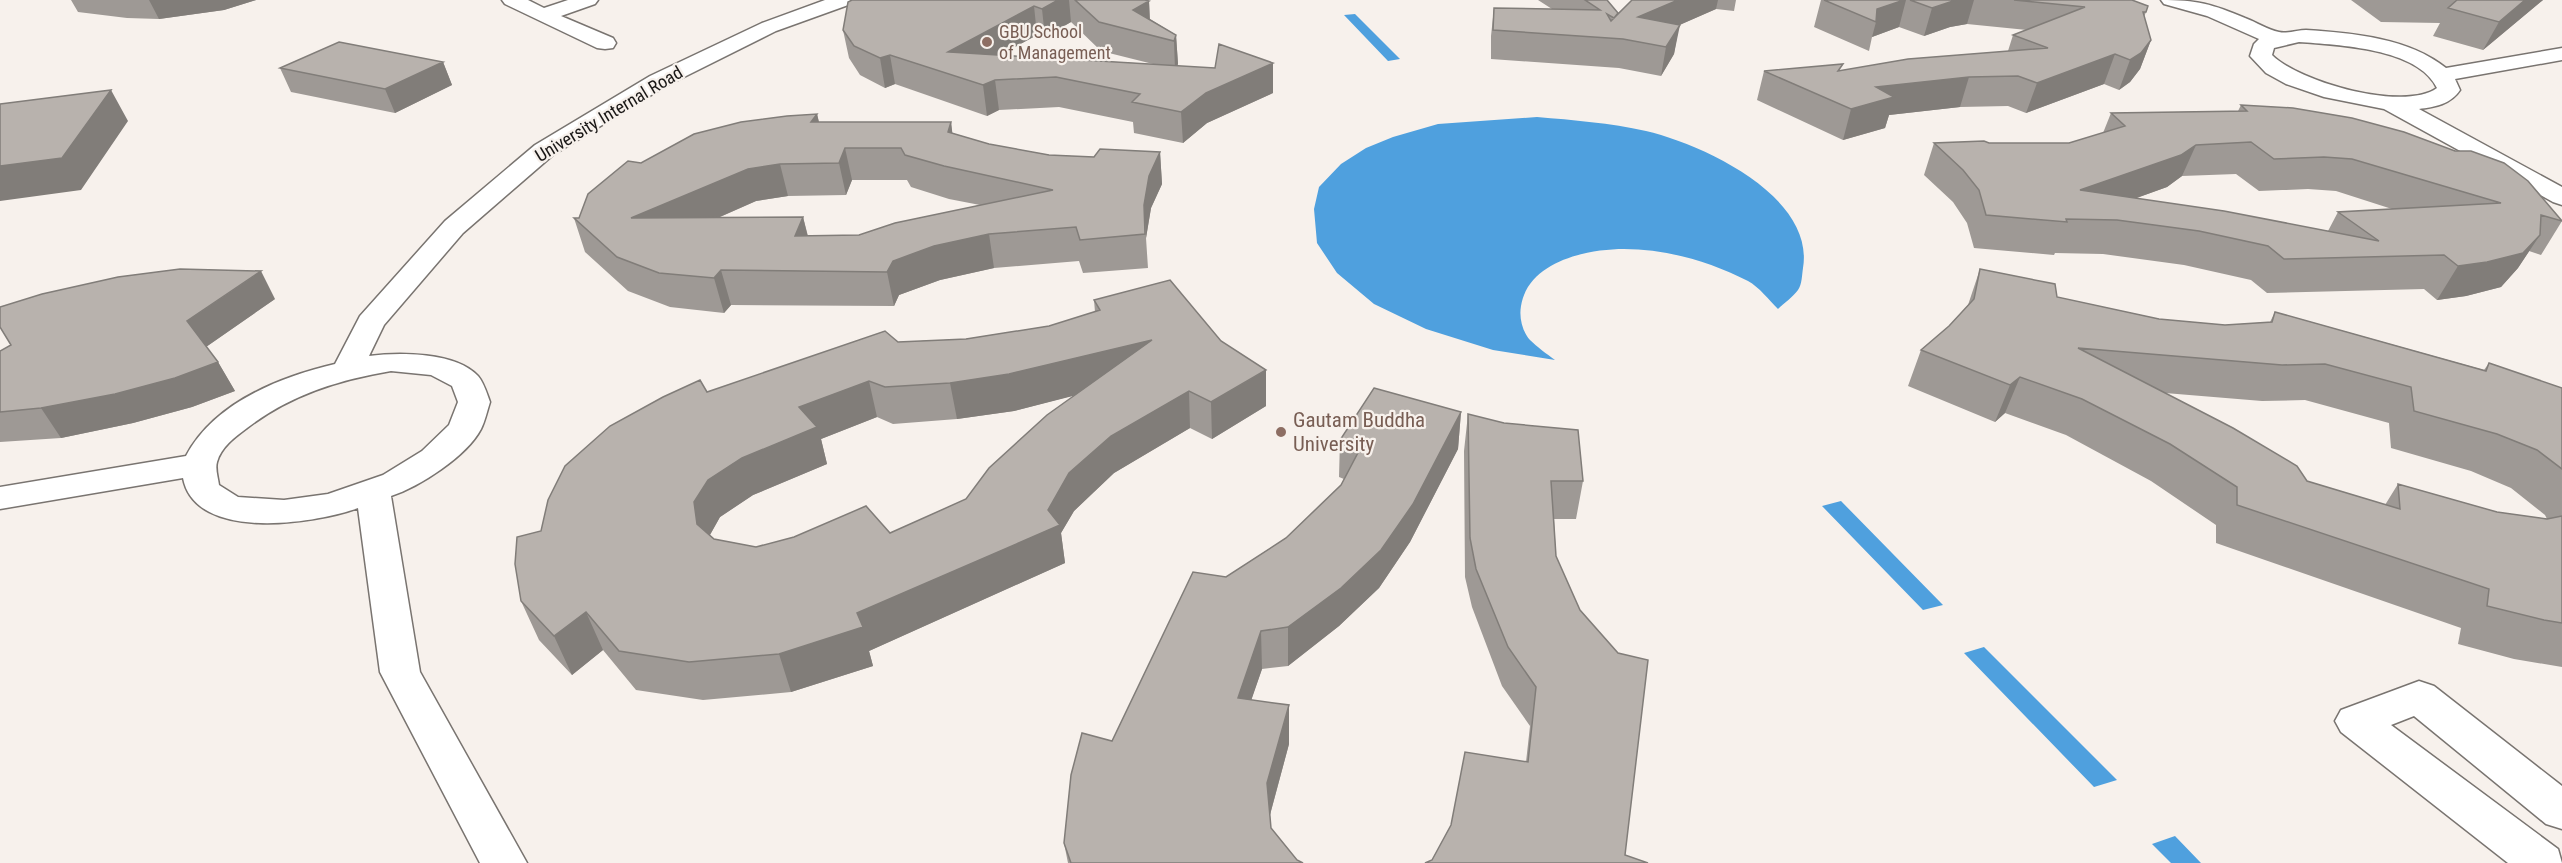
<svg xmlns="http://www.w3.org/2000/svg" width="2562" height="863" font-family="'Roboto Condensed',sans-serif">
  <rect width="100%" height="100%" fill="#f7f1ec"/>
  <path fill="#4fa0de" d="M1355,14l45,45 -12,2 -44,-46z
    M1537,117c36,3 73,6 109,14 56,13 169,65 157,137 -1,6 -1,17 -5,22 -5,7 -14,13 -20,19 -9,-9 -19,-22 -30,-28 -37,-19 -81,-32 -124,-32 -38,0 -96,13 -103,57 -2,11 1,25 9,34 7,7 17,14 25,20l-62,-10 -67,-21 -52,-25 -37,-31 -20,-30 -3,-34 5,-22 22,-23 25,-16 27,-11 45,-13z
    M1841,501l102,104 -20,5 -101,-104z
    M1984,647l133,133 -23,7 -130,-134z
    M2175,836l26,27h-30l-19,-19z"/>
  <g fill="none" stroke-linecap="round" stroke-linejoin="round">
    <defs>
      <path id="minor" d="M502,0h26l16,8 24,-8h30l-3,4 -34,12 52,22 3,5 -3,5 -8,1 -8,-1 -92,-44z
        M825,0h29l-3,4 -75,27 -110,55 -113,69 -90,78 -79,92 -15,31c30,-4 87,-4 109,20 6,7 9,18 12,26 -3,9 -5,19 -9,27 -14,27 -62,58 -90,67l29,176 107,191h-47l-100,-191 -22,-164c-44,16 -163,34 -175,-30l-183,31v-22l186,-31c28,-53 94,-79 149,-92l25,-48 85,-95 90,-76 115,-69 112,-53zM391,371l40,4 21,11 6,16 -9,23 -27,26 -39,24 -55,19 -44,6 -46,-3 -19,-12c-1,-8 -4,-16 -2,-23 4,-15 18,-25 30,-34 43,-33 91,-48 144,-57z
        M2161,0c36,0 51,4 84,18 11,4 23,12 34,14 8,2 19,-2 27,-2 47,3 103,8 140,38l116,-20v12l-107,19 5,11c-9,14 -25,17 -41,19l143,78v18l-9,-3 -169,-93 -60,-12 -38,-13 -20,-11 -16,-17 4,-12 5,-5 -52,-23 -43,-12zM2299,42c39,3 119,6 138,46 -33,24 -138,-6 -165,-33l2,-7z
        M2419,681l15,5 128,100v43l-16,-5 -132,-108 -23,9 167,124 4,14h-54l-167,-131 -6,-11 6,-11z"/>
    </defs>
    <use href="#minor" stroke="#797470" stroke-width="3"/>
    <use href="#minor" fill="#fff" fill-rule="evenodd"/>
  </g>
  <path fill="#9e9995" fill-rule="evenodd" d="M71,0h185l-32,10 -65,9 -32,-1 -49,-6z
    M852,0h293l4,1 1,18 26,16 2,29 -1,2 38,2 58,-5v30l-66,30 -24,20 -49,-10 -1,-11 -74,-15 -60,3 -12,6 -92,-32 -10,4 -25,-13 -11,-17 -6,-28zM1071,22l30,29 52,13 -153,-9 37,-20 8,2z
    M1538,0h69l11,13 14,-13h104l-2,11 -18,-2 -37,16 -5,29 -13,22 -42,-8 -128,-9v-23l3,-28 58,1z
    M1821,0h311l14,12 -2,5 7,23 -11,29 -10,13 -11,8 -15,-6 -78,29 -18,-7 -48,1 -71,8 -4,13 -42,12 -86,-40 7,-29h78l166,-20 5,-16 14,-5 -60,-6 -17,3 -26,9 -25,-9 -27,10 -3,14 -55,-24z
    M2351,0h192l-60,50 -50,-14 7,-13 -59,-1z
    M443,62l9,23 -57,28 -104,-21 -11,-24z
    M2241,105l321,116 -21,34 -12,-4 -11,17 -17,19 -35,9 -29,4 -13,-11 -157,4 -16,-13 -67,-15 -81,-11 -48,-1 -1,2 -80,-7 -7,-25 -14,-21 -29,-27 10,-32h135l34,-10 8,-20 127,-2zM2236,174l23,17 49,-2 28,2 56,18 -54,3 -10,19 -192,-33 31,-11 15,-11z
    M817,114l2,8h132l1,11 37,11 60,11 45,2 66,-5 2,32 -11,24 -5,30 2,30 -65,5 -4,-12 -85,7 -54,12 -41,15 -5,11 -163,-1 -7,8 -54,-6 -42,-16 -43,-39 -11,-34h5l62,-55zM852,180h55l4,7 38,12 31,6 -121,30 -51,1 -5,-19h-83l36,-16 32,-5 58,-1z
    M1980,269l77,28 102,22 66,6 45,-3 5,-10 209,58 5,-7 73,25v279l-48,-8 -56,-15 3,-16 -245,-85v-18l-65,-44 -85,-46 -61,-22 -10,9 -87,-36 13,-36 28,-24 19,-21zM2165,393l97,8 43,-1 84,23 2,25 80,23 40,17 34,27 2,4 -50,-7 -99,-28 -13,21 -78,-24z
    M275,299l-69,48 12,15 17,29 -43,16 -59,16 -72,15 -61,4v-91z
    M1094,300l172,106 -54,33 -22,-11 -76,45 -40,38 -13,22 4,30 -196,88 4,15 -82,26 -88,8 -67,-10 -33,-40 -31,25 -33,-35 -18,-39 20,-70 166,-139 191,-50 68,-3 83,-13 46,-14zM1075,395l-109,104 -76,34 -134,14 -42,-8 -4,-4 10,-18 33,-22 74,-31 -6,-25 56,-22 16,7 64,-5 57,-8z
    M1461,412l-3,37 -48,93 -31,46 -40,38 -51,40 -26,3 -11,31 38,44 -19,71 1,13 26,32 6,3h-235l-4,-20 48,-102 114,-164 60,-39 55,-53 3,-6 -5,-2 1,-37z
    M1468,414l115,67 -7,38h-22l2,37 69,299 -193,5 94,-98 4,-36 -28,-40 -30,-79 -7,-30 -1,-126z"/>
  <path fill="#817d79" d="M149,0h107l-32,10 -65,9z
    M1058,0h11l2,22 -26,15 -3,-28z
    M1678,0h40l-2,9 -75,33 -3,-25z
    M1904,0h2l-7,27 -27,10 4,-15 1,-13z
    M1956,0h18l-7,24 -17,3 -26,9 8,-28z
    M2525,0h18l-60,50 16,-28z
    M1149,1l1,28 -17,-19z
    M1034,6l3,29 -78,43 -11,-26z
    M1680,25l-6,29 -13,22 5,-29z
    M1176,35l2,29 -3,6 -1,-29z
    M2151,40l-11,29 -10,13 -11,8 11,-30z
    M2115,54l-11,30 -78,29 11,-30z
    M890,55l5,29 -10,4 -5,-30z
    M443,62l9,23 -57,28 -10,-24z
    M1273,63v30l-66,30 -24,20 -2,-31 25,-19z
    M1969,77l-9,30 -71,8 -4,13 -42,12 8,-31 25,-22z
    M995,80l4,30 -12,6 -4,-31z
    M111,90l17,31 -47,69 -81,11v-35z
    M817,114l7,31 -13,-23z
    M951,122l4,32 -7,-22z
    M2196,145l-14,31 -15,11 -91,33 4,-30z
    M845,148l7,32 -6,15 -7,-32z
    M1160,152l2,32 -11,24 -5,30 -2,-33 5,-29z
    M780,164l8,32 -32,5 -114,50 -11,-33 117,-49z
    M803,217l8,33 -16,-14z
    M989,234l5,34 -54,12 -41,15 -5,11 -7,-34 6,-11 41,-15z
    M2540,235l-22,33 -17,19 -35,9 -29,4 21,-34z
    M721,270l10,35 -7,8 -10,-35z
    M261,271l14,28 -72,50 -16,-28z
    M1152,340l3,35 -141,36 -57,8 -7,-36z
    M218,362l17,29 -43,16 -59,16 -72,15 -20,-30z
    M1266,370v36l-54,33 -1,-37z
    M2020,377l-15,36 -10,9 15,-37z
    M869,381l8,36 -56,22 6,25 -74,31 -33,22 -13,23 -10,-16 -3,-22 14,-22 91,-73z
    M1189,391l1,37 -76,45 -40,38 -13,22 4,30 -196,88 4,15 -82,26 -12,-38 78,-41 191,-103 21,-37 42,-37z
    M1461,412l-3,37 -48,93 -31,46 -40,38 -51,40v-39z
    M586,612l17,38 -31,25 -18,-39z
    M1261,631l1,38 -23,67 -1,-38z
    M1289,705v39l-21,78 -1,-39z"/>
  <path fill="#b8b2ad" stroke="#817d79" stroke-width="1.5" fill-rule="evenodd" d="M852,0h206l-16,9 -8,-3 -86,46 267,16 4,-24 54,19 -67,30 -25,19 -49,-10 8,-8 -84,-17 -61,3 -12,5 -93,-30 -10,3 -26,-12 -11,-16 5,-28z
    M1075,0h70l4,1 -16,9 43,25 -2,6 -75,-19z
    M1585,0h22l11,13 -4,5 -7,-4 4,7 21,-21h46l-40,17 42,8 -14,22 -43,-8 -130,-9 1,-22 106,2z
    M1824,0h80l-27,9 -1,13z
    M1910,0h46l-24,8z
    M2014,0h118l16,6 -2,6h-3l8,28 -10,13 -11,7 -15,-6 -78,29 -19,-7 -49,1 -93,10 18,10 -43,12 -87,-38 79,-7 -5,7 70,-12 140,-11 -35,-13 72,-28z
    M2457,0h68l-26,22 -51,-14z
    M339,42l104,20 -58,27 -105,-21z
    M111,90l-49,68 -62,8v-62z
    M2241,105l52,3 59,10 52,14 51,19h16l33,12 24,18 34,40 -21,-6 -1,20 -17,18 -36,9 -29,4 -14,-11 -160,4 -16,-13 -69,-15 -82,-11 -51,-1 1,3 -81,-7 -7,-25 -16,-20 -29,-27 50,-2 5,2h80l56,-17 -14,-13 136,-2zM2251,142l23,17 50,-2 28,2 149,44 -163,9 41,29 -155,-30 -144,-21 101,-35 15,-10z
    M817,114l-6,8h140l-3,10 41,12 60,11 45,2 6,-8 60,3 -11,24 -5,29 1,29 -65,6 -4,-13 -87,7 -55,12 -41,15 -6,11 -166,-2 -7,8 -55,-5 -42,-16 -43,-39h5l9,-24 40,-33 13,2 53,-29 47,-12 46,-6zM845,148h56l4,7 39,11 109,24 -158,33 -36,12 -64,1 8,-19 -172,1 117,-49 32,-5 59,-1z
    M180,269l81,2 -74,50 31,41 -43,16 -60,16 -74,14 -41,4v-61l11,-6 -11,-18v-20l42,-13 76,-17z
    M1980,269l75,15 2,13 102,22 66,6 47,-3 3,-10 211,59 3,-8 73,25v81l-25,-19 -40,-16 -83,-23 -3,-24 -86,-23 -43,1 -204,-17 155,80 64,38 10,15 93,28 -2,-25 99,28 50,7 15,-3v107l-18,-3 -57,-14 2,-17 -252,-84v-18l-67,-43 -88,-45 -62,-22 -10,8 -89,-35 28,-24 25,-27z
    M1170,280l51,61 45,29 -55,32 -22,-11 -78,45 -42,37 -21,37 12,15 -203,88 6,14 -84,27 -90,8 -70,-11 -33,-39 -32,24 -33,-35 -6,-37 2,-27 24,-6 7,-31 17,-34 45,-40 53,-29 37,-17 7,12 178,-61 13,11 68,-3 83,-13 51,-16 -6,-10zM1152,340l-105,75 -58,53 -23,31 -76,34 -24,-27 -72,31 -38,10 -42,-8 -17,-15 -3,-22 14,-22 34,-22 75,-31 -18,-20 70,-26 16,6 65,-4 59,-9z
    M1374,388l87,24 -48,92 -32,46 -40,38 -53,39 -27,4 -23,67 51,7 -22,78 4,45 26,32 6,3h-232l-7,-20 7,-68 11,-42 30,8 81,-169 33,5 60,-39 55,-53 20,-38 -21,-7z
    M1468,414l36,9 74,7 5,51h-32l5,75 24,54 38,43 30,7 -23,195 23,8h-223l7,-3 19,-35 14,-73 63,10 8,-75 -28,-40 -32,-78 -6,-31z"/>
  <g fill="#8d6e63" stroke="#f7f1ec" stroke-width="2">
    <circle cx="987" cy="42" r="6"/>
    <circle cx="1281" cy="432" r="6"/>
  </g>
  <g text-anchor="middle" stroke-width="4.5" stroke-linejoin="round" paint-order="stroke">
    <g font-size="18" fill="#785e54" stroke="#f7f1ec" text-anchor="start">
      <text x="999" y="38">GBU School<tspan x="999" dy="21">of Management</tspan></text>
    </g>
    <g font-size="18" fill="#191716" stroke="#f7f1ec">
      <text transform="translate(609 114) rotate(-31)" y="6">University Internal Road</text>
    </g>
    <g font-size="21" fill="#785e54" stroke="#f7f1ec" text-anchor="start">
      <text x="1293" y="427">Gautam Buddha<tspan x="1293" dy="24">University</tspan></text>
    </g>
  </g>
</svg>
